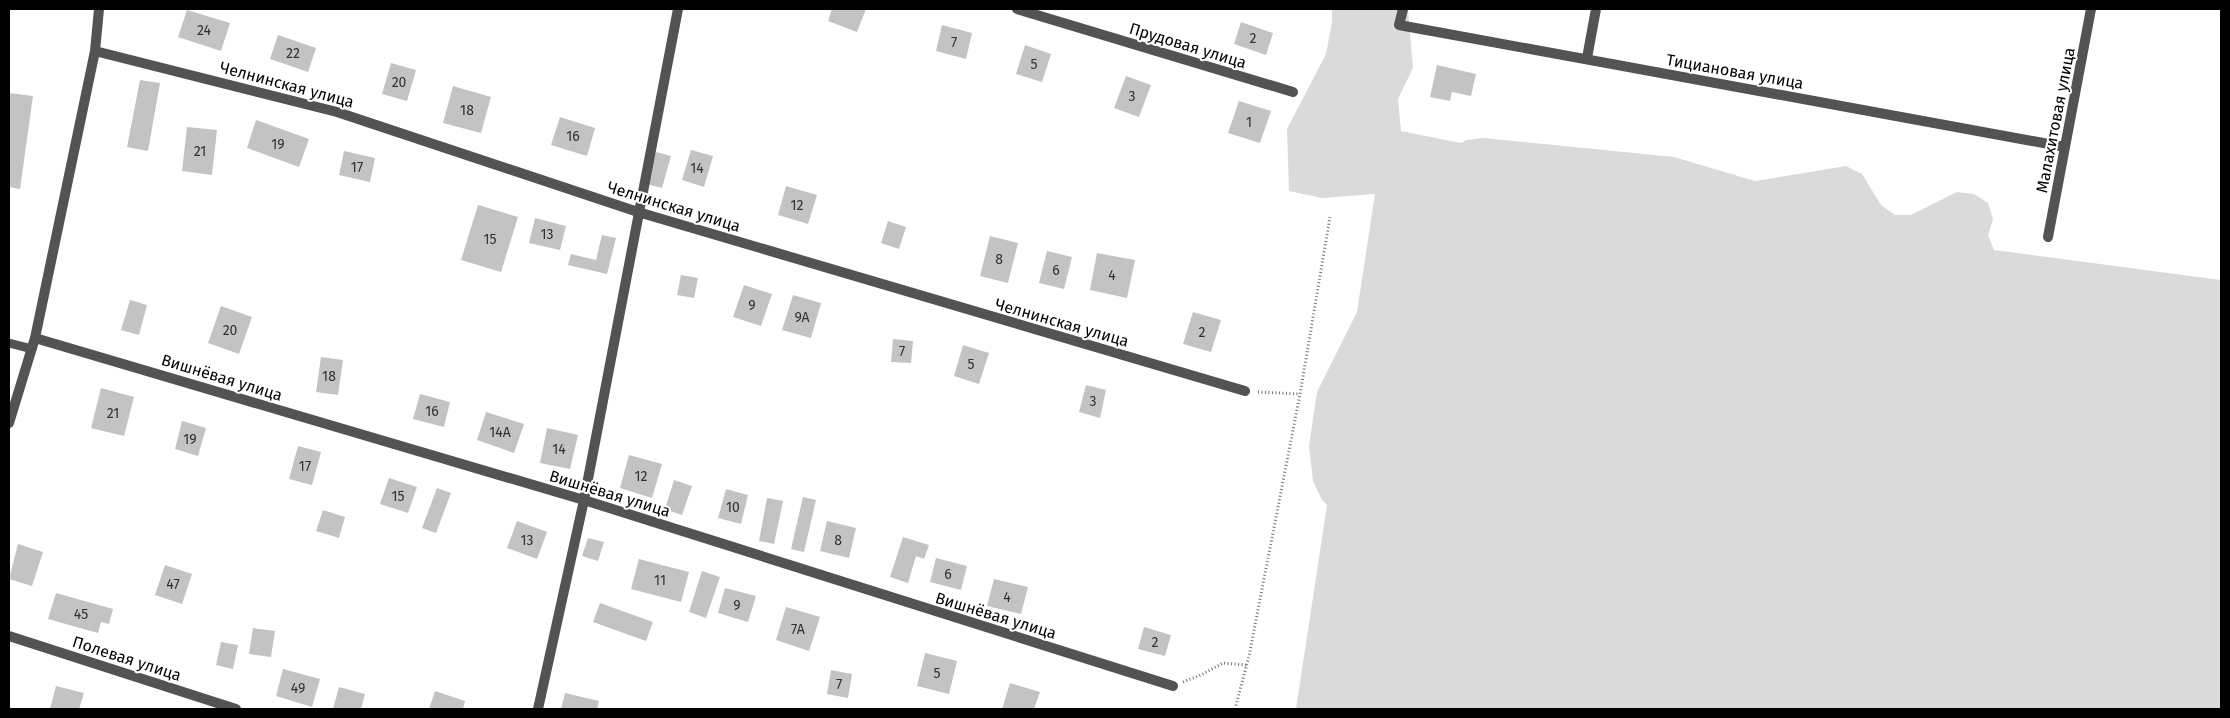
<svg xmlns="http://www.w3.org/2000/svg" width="2230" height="718" font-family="'Fira Sans',sans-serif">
  <rect width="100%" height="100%" fill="#fff"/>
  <path fill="#dadada" d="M1332,9h76l5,59 -15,31 3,32 60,12 6,-3 16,-2 191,19 81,24 91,-15 16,8 19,31 14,10h16l46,-23 17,2 14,9 5,16 -5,16 6,15 227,30v429h-925l31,-204 -5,-5 -9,-19 -4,-35 8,-54 40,-80 18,-118 -53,4 -33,-7 -2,-62 39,-75 6,-32z"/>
  <path fill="#c3c3c3" d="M832,9h34l-9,23 -29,-11z
    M187,10l43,13 -9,28 -43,-14z
    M1241,22l32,11 -7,22 -32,-11z
    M942,25l30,8 -6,26 -30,-8z
    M278,35l38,13 -8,24 -38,-13z
    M1025,45l26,9 -9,28 -26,-8z
    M391,63l25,7 -9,31 -25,-7z
    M1437,65l39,9 -5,22 -19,-4 -2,9 -20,-4z
    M1126,76l25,9 -12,32 -25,-9z
    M140,80l20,3 -12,68 -21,-4z
    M453,86l38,11 -10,36 -38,-10z
    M9,93l24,3 -13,93 -11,-2z
    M1239,101l32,10 -11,32 -32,-10z
    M560,117l35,11 -8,28 -36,-11z
    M256,120l53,19 -10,28 -52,-19z
    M187,127l30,3 -5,45 -30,-4z
    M691,150l22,6 -9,31 -22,-7z
    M344,151l31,7 -5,24 -31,-7z
    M656,152l15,4 -9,32 -15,-4z
    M786,186l31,9 -9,29 -30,-9z
    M478,205l40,12 -17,55 -40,-12z
    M535,218l31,8 -6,24 -31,-7z
    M888,221l18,6 -7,22 -18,-6z
    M602,235l14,3 -9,36 -39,-9 3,-11 25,6z
    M990,236l28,7 -10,40 -28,-7z
    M1047,251l25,6 -8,32 -25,-6z
    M1097,253l38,7 -8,38 -37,-8z
    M681,275l17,3 -4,20 -17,-3z
    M744,285l28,9 -11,32 -28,-9z
    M793,295l28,8 -10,35 -29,-8z
    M130,300l17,5 -8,30 -18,-5z
    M221,306l31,11 -13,37 -31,-11z
    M1193,312l28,8 -10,32 -28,-8z
    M893,339l20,2 -2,22 -20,-1z
    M963,345l26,8 -10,31 -25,-8z
    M321,357l22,3 -5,35 -22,-3z
    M1086,385l20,5 -6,28 -21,-6z
    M101,388l33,9 -10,39 -33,-8z
    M420,394l30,8 -6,25 -31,-8z
    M486,412l38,12 -10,29 -37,-13z
    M182,421l24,7 -8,28 -23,-7z
    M547,428l31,7 -8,34 -30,-6z
    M298,446l23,6 -9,33 -23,-6z
    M629,455l33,9 -10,34 -32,-10z
    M389,478l28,9 -9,26 -28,-9z
    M674,480l18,6 -10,29 -17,-6z
    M437,488l14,5 -15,40 -14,-5z
    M726,489l22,6 -7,29 -23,-6z
    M803,497l13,3 -12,52 -13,-3z
    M767,498l16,3 -9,43 -15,-3z
    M323,510l22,7 -6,21 -23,-7z
    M517,521l30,11 -10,27 -30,-11z
    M827,521l29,7 -7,30 -29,-7z
    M903,537l26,8 -5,14 -8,-3 -8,27 -18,-6z
    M588,538l16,4 -6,19 -16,-5z
    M18,544l25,8 -11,34 -23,-7z
    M936,558l31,8 -6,24 -31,-8z
    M639,559l50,13 -8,30 -50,-13z
    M165,565l27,9 -10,30 -27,-9z
    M702,571l18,6 -14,41 -17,-6z
    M994,579l34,8 -7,27 -34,-8z
    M725,588l31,8 -8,26 -30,-9z
    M56,593l57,16 -4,15 -8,-2 -3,11 -50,-14z
    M600,603l53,19 -7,19 -53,-19z
    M786,607l34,10 -11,34 -33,-11z
    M1144,627l27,8 -6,21 -27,-7z
    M253,628l22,3 -4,26 -22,-3z
    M221,642l17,3 -5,24 -17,-4z
    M925,653l32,8 -8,33 -32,-8z
    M283,669l37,10 -8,28 -36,-11z
    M831,670l21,4 -4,24 -21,-4z
    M1010,683l30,9 -6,17h-32z
    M56,686l28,7 -5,16h-29z
    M339,687l26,7 -4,15h-28z
    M435,691l30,10 -2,8h-34z
    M565,693l34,8 -2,8h-36z"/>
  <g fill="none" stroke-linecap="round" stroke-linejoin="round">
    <path stroke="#757575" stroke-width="3" stroke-dasharray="1 2.5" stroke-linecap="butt" d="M1258,392l42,2
      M1183,682l18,-7 22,-12 23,2
      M1235,709l14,-53 51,-262 30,-177"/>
    <path stroke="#535353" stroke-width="9" d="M9,343l23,6"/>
    <path stroke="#535353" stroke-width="10" d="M1017,9l276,83
      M1403,9l-4,16 666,122
      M95,51l242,61 301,100 607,179
      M1587,58l9,-49
      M2048,237l43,-228
      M35,338l549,162 589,186
      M9,423l26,-85 60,-287 4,-42
      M9,636l227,73
      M538,709l46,-209 94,-491"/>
  </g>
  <g text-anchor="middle" stroke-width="4" stroke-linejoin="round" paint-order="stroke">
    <g font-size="14" fill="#313131">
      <text x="204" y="35">24</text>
      <text x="1253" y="43">2</text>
      <text x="954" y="47">7</text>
      <text x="293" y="58">22</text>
      <text x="1034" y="69">5</text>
      <text x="399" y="87">20</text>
      <text x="1132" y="101">3</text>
      <text x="467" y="115">18</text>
      <text x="1249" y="127">1</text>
      <text x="573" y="141">16</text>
      <text x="278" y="149">19</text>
      <text x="200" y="156">21</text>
      <text x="357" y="172">17</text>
      <text x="697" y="173">14</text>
      <text x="797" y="210">12</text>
      <text x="547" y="239">13</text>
      <text x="490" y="244">15</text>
      <text x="999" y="264">8</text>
      <text x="1056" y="275">6</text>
      <text x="1112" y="280">4</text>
      <text x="752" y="310">9</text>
      <text x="802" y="322">9А</text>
      <text x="230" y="335">20</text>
      <text x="1202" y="337">2</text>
      <text x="902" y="356">7</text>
      <text x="971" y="369">5</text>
      <text x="329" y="381">18</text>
      <text x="1093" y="406">3</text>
      <text x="432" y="416">16</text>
      <text x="113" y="418">21</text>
      <text x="500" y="437">14А</text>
      <text x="190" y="444">19</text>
      <text x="559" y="454">14</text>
      <text x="305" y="471">17</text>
      <text x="641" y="481">12</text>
      <text x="398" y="501">15</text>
      <text x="733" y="512">10</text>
      <text x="527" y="545">13</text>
      <text x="838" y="545">8</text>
      <text x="948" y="579">6</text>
      <text x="660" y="585">11</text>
      <text x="173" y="589">47</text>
      <text x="1007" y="602">4</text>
      <text x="737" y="610">9</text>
      <text x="81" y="619">45</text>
      <text x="798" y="634">7А</text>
      <text x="1155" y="647">2</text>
      <text x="937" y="678">5</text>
      <text x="839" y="689">7</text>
      <text x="298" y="693">49</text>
    </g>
    <g font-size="16" fill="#000" stroke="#fff">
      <text transform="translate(1188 45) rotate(17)" y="6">Прудовая улица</text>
      <text transform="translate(1735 71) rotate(10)" y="6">Тициановая улица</text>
      <text transform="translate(287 84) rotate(15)" y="6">Челнинская улица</text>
      <text transform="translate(2055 120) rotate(-79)" y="6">Малахитовая улица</text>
      <text transform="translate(674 206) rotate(17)" y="6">Челнинская улица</text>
      <text transform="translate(1062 322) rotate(16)" y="6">Челнинская улица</text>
      <text transform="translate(222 377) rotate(17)" y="6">Вишнёвая улица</text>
      <text transform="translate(610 493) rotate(17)" y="6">Вишнёвая улица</text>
      <text transform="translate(996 615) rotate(17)" y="6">Вишнёвая улица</text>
      <text transform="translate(127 658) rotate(18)" y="6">Полевая улица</text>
    </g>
  </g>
  <rect width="2230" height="718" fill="none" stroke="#000000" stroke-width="20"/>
</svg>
